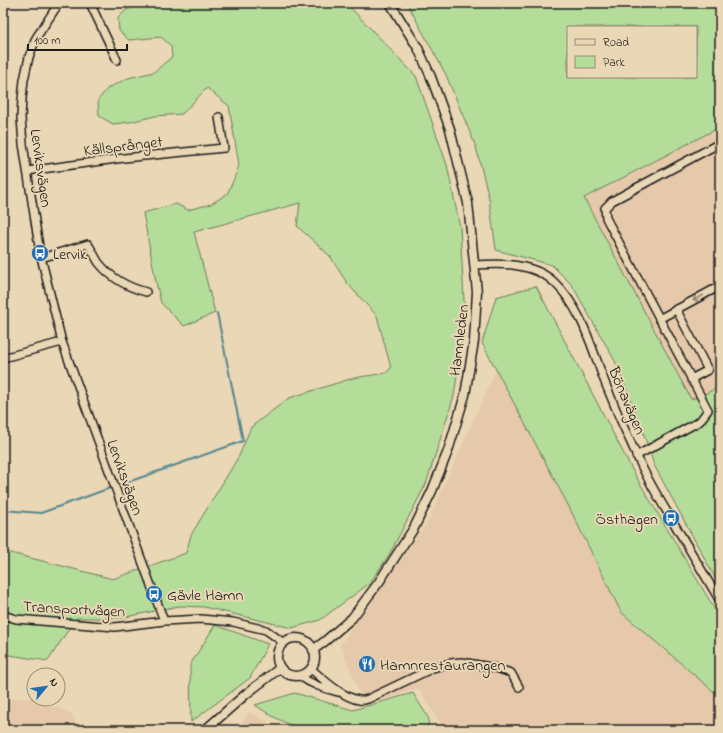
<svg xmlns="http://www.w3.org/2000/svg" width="723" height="733" font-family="'Indie Flower',sans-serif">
  <rect width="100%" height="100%" fill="#ead7b5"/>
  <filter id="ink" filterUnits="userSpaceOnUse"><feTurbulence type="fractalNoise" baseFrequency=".025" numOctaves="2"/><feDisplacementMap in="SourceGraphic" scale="8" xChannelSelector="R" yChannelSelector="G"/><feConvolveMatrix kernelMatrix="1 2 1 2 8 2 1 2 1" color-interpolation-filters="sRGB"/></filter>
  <g filter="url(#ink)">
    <path fill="#e5c9aa" d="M720,127v259l-19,10 -10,3 -107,-201z
      M497,369l71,136 53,107 99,85v33h-276l-25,-42 -54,18 -25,-61 88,-124z
      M34,698v1h3l35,15 6,16h-75v-31z
      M248,712l36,18h-45z"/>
    <path fill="#b4dd9a" stroke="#687c5b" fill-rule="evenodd" d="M145,3h201l70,73 31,89 13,62 5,92 -11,77 -28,88 -36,69 -20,30 -50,37 -28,8 -88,-21 -25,-1 -58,12h-45l-28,43 -45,-7v-103l110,28 73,-26 5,-18 48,-79 12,-29 38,-29 64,-20 33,-5 5,-5 -14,-52 -30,-33 -17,-27 -33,-30 3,-23 -106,29 21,81 -31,13 -23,-23 -5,-21 -13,-69 33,-9 12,6 23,-6 16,-10 7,-15 5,-14 -10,-59 -22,-18 -25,26 -27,2 -25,6 -17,2 -14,-8 -1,-16 10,-12 20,-10 26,-6 18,-15 -1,-11 -10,-9 -32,3 -10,-9 -1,-13 8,-8z
      M407,3h313v124l-136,71 107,201 10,-3 19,-10v201l-66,-122 -12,-36 -27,-68 -43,-76 -20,-20 -56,-15 -7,-52 -13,-51 -30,-72zM568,27h128v50h-128z
      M536,286l99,189 85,143v79l-99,-85 -53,-107 -86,-162 14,-46z
      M215,625l53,19 -18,34 -59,44 -1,-57z
      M295,693l58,17 60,-17 16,26 -2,11h-127l-28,-14 -17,-11z"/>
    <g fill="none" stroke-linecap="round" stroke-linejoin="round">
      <path stroke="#57878e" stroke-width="2" d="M117,486l126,-45 -26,-128
        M3,510l38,3 72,-26"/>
      <defs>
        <path id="minor" d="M59,3l-23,35 -7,19 -5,23 -2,19 -1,19 2,26 17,109 22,89 102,279
          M90,3l27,57
          M27,171l97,-13 100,-10 -5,-31
          M41,258l47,-14c4,6 7,13 11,19 12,15 28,24 47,29
          M475,265c27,-2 60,-2 80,18 28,27 37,67 51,102 9,23 19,46 30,69 10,23 23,45 36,66 16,27 32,54 48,81
          M676,309l32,61 -17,9
          M659,319l61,-33
          M3,358l59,-16
          M636,456l64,-35 8,-11 -102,-192 -1,-10 7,-7 108,-58
          M3,615l13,4 99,8 49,-6 37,-2 32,3 33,8 18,13
          M311,669c12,10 32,29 48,31 3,1 6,0 9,-1l65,-31 17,-5 12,-1 34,6 15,5 8,14
          M300,676c12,9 24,12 38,16"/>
        <path id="major" d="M277 657a19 19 0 1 1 38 0a19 19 0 1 1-38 0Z
          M313,650l11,-8 28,-24 27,-36 35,-54 18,-37 16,-40 17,-56 9,-54 3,-49 -9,-89 -18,-74 -19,-52 -13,-29 -28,-45
          M205,730l41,-36 34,-26"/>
      </defs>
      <use href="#minor" stroke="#1c1c1c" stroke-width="10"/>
      <use href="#major" stroke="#1c1c1c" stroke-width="11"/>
      <use href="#minor" stroke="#ead7b5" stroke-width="7"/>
      <use href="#major" stroke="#ead7b5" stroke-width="8"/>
    </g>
    <defs><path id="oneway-shaft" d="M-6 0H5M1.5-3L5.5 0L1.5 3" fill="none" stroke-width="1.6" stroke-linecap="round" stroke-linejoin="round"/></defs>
    <use stroke="#8d8370" href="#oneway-shaft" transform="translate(698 298) rotate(152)"/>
  </g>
  <defs>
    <symbol id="bus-disc" viewBox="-11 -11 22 22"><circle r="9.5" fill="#1f6fb2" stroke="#ead7b5"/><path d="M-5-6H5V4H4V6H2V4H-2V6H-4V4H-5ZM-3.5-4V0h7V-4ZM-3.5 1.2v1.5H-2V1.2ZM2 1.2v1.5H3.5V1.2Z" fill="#fff"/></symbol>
    <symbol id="restaurant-disc" viewBox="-11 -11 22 22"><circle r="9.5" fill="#1f6fb2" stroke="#ead7b5"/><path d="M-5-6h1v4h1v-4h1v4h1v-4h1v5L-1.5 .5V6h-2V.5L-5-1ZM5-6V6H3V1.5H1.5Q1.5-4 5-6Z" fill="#fff"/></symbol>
  </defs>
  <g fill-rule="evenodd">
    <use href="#bus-disc" x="30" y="243" width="20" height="20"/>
    <use href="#bus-disc" x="661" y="508" width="20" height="20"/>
    <use href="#bus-disc" x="144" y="584" width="20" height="20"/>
    <use href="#restaurant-disc" x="357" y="654" width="20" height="20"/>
  </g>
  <g text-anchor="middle" stroke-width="4" stroke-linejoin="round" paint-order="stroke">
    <g font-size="16" fill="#1c1c1c" stroke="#ead7b5">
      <text transform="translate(123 145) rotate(-7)" y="6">Källsprånget</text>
      <text transform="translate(42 168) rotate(82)" y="6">Lerviksvägen</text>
      <text transform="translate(458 340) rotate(-83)" y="6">Hamnleden</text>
      <text transform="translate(628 400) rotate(67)" y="6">Bönavägen</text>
      <text transform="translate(126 477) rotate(70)" y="6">Lerviksvägen</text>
      <text transform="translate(74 608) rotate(3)" y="6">Transportvägen</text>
    </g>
    <g font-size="16" fill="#1c1c1c" stroke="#ead7b5" text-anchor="start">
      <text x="53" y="259">Lervik</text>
      <text x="658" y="524" text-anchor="end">Östhagen</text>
      <text x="167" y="600">Gävle Hamn</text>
      <text x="380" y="670">Hamnrestaurangen</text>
    </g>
  </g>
  <rect width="723" height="733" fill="none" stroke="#ead7b5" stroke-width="16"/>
  <rect x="8" y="8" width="707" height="717" fill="none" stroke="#1c1c1c" stroke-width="1.5" filter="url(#ink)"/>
  <rect x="567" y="26" width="130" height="52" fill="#ead7b5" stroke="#988c78"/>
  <rect x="575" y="39" width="20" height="6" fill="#ead7b5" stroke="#988c78"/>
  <text x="603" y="46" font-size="12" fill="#1c1c1c">Road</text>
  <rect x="575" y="56" width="20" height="12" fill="#b4dd9a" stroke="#988c78"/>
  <text x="603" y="66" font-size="12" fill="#1c1c1c">Park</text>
  <g transform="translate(46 687) rotate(61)"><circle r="19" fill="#ead7b5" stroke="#988c78"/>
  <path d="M0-3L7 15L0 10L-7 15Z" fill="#1f6fb2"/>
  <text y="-6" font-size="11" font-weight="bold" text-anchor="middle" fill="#1c1c1c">N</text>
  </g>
  <path d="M28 44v6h99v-6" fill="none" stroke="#1c1c1c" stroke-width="2"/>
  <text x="34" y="44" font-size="12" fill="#1c1c1c" stroke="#ead7b5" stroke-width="3" paint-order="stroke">100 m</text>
</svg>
